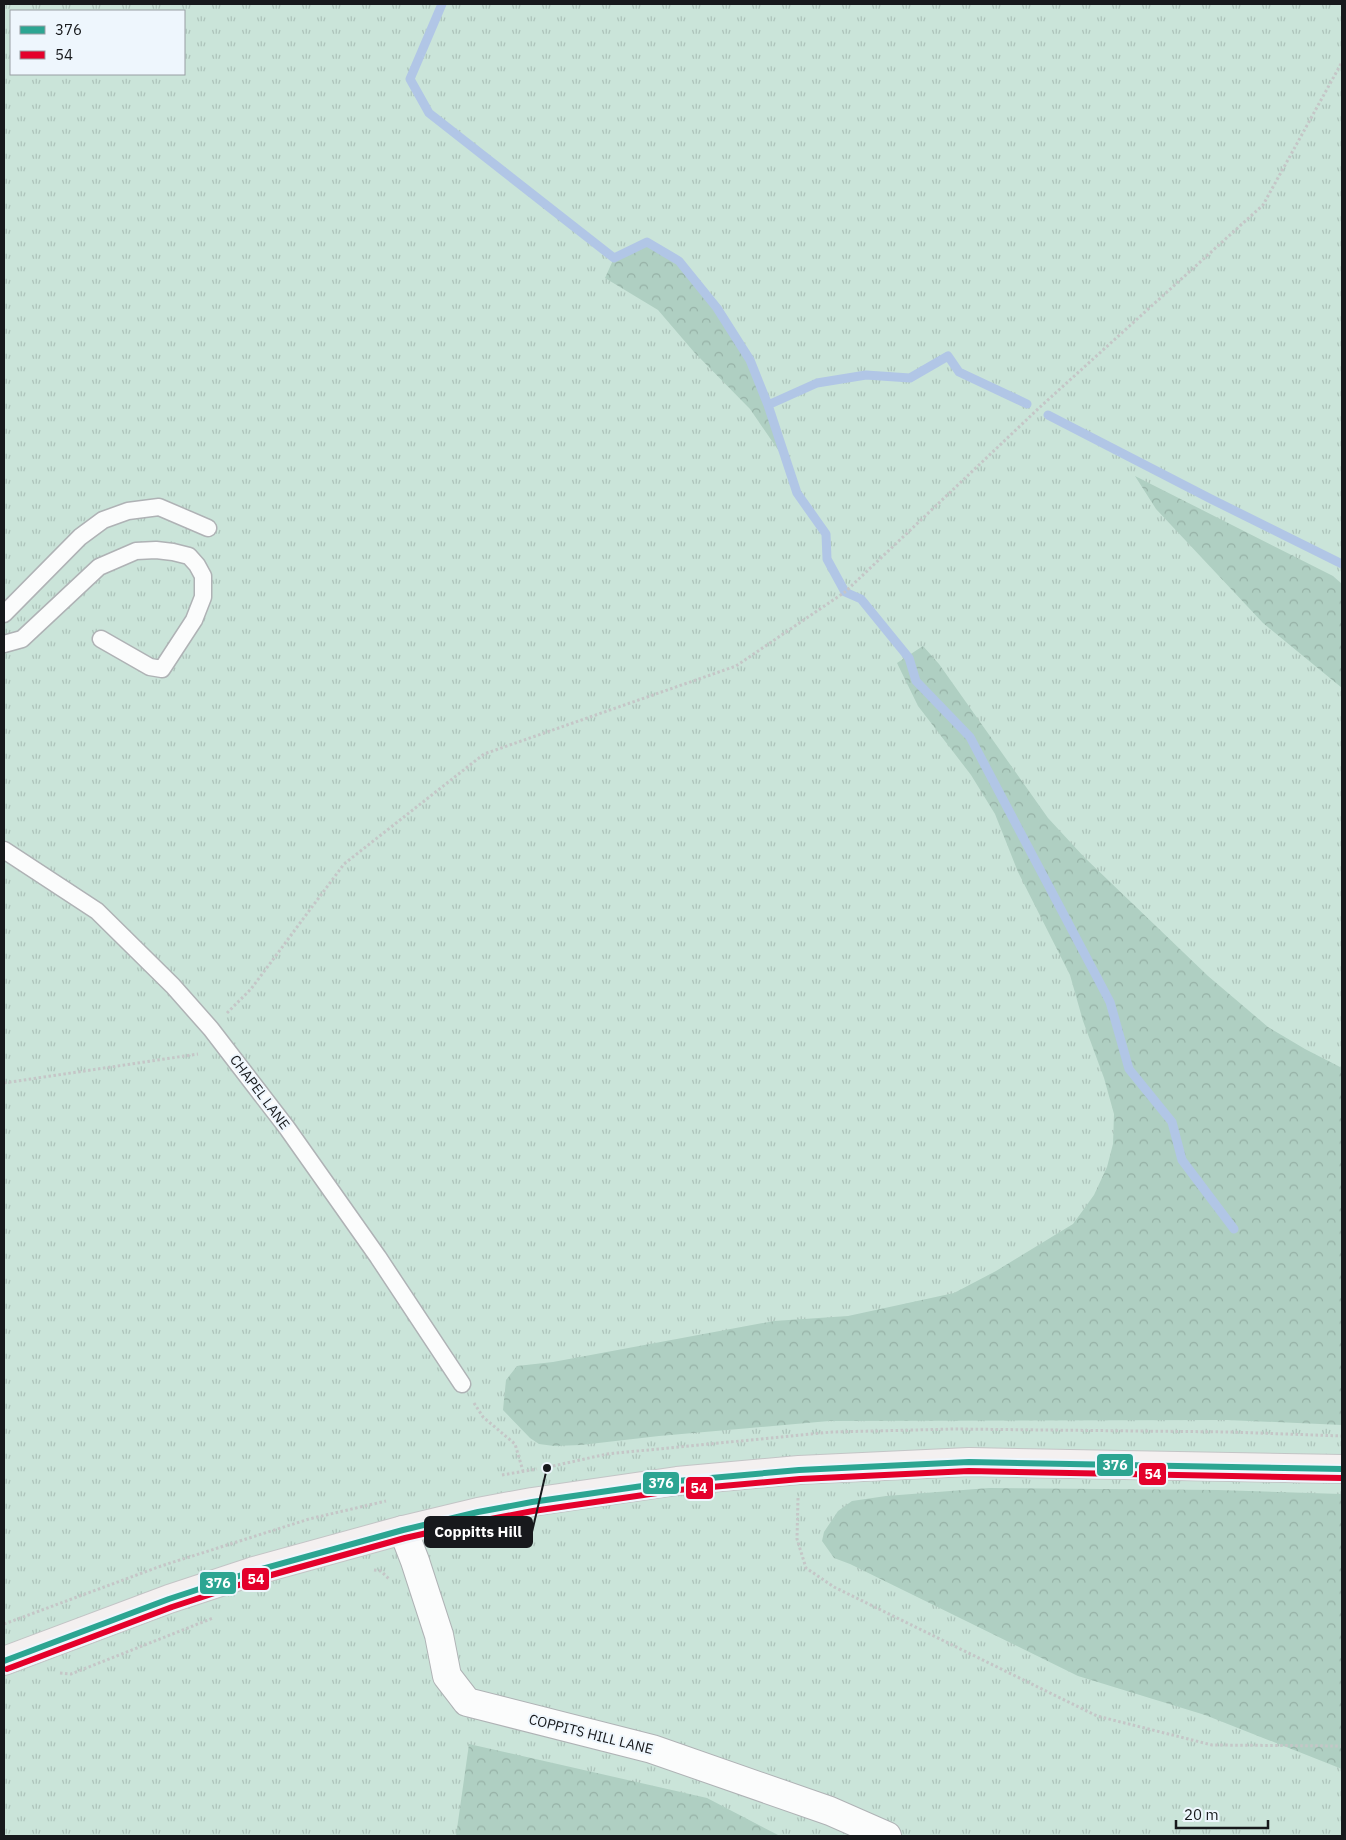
<svg xmlns="http://www.w3.org/2000/svg" width="1346" height="1840" font-family="'IBM Plex Sans',sans-serif">
  <defs>
    <pattern id="grass-tufts" width="24" height="20" patternUnits="userSpaceOnUse" patternTransform="scale(1.25)"><rect width="24" height="20" fill="#cae4d9"/><path d="M3 7l-1-3M5 7V3M7 7l1-3M15 17l-1-3M17 17v-4M19 17l1-3" fill="none" stroke="#adc3ba"/></pattern>
    <pattern id="forest-crowns" width="20" height="18" patternUnits="userSpaceOnUse" patternTransform="scale(1.25)"><rect width="20" height="18" fill="#afcfc2"/><path d="M2 6a3 3 0 1 1 6 0M12 15a3 3 0 1 1 6 0" fill="none" stroke="#96b1a6"/></pattern>
  </defs>
  <rect width="100%" height="100%" fill="#e4e8ec"/>
  <path fill="url(#grass-tufts)" fill-rule="evenodd" d="M4,4h1338v1832h-1338zM11,11h173v63h-173z"/>
  <path fill="url(#forest-crowns)" d="M647,242l32,19 38,47 33,52 18,45 19,58 -37,-54 -56,-57 -36,-42 -53,-32 9,-20z
    M1135,476l198,100 9,8v104l-79,-65 -107,-114z
    M923,646l16,18 109,154 36,39 124,119 60,51 37,22 37,19v357l-115,-5 -398,1 -170,15 -78,9 -27,1 -15,-2 -9,-6 -27,-28 3,-30 11,-14 36,-4 221,-41 74,-5 106,-23 42,-22 77,-47 21,-29 13,-28 6,-23 1,-30 -10,-36 -21,-57 -13,-46 -52,-103 -23,-58 -24,-39 -53,-69 -21,-43z
    M989,1488l229,2 124,4v275l-137,-54 -127,-39 -228,-112 -16,-6 -12,-17 2,-9 14,-21 14,-10 34,-5z
    M469,1744l238,54 73,38h-324z"/>
  <g fill="none" stroke-linecap="round" stroke-linejoin="round">
    <path stroke="#b1c6e6" stroke-width="9" d="M442,4l-32,75 19,34 185,145 33,-16 32,19 38,47 33,52 18,45 29,88 29,41 1,25 18,33 16,7 48,59 7,23 54,56 140,265 19,67 43,53 10,38 52,69
      M768,405l49,-22 49,-8 44,3 38,-22 11,16 68,32
      M1048,415l163,84 131,65"/>
    <defs>
      <path id="service" d="M4,614l76,-77 23,-17 25,-9 31,-4 49,21
        M4,644l18,-5 77,-72 37,-16 20,-1 17,2 16,4 8,9 6,11v21l-9,23 -32,49 -12,-2 -49,-28
        M4,850l93,61 76,75 38,43 76,99 91,129 84,127"/>
      <path id="minor" d="M403,1530l12,31 24,74 8,41 20,26 185,47 178,62 57,25"/>
      <path id="trunk" d="M4,1661l165,-62 85,-28 149,-41 75,-18 54,-10 145,-21 122,-11 170,-8 373,7"/>
    </defs>
    <use href="#service" stroke="#afb2b5" stroke-width="19"/>
    <use href="#minor" stroke="#afb2b5" stroke-width="30"/>
    <use href="#trunk" stroke="#c3c5c6" stroke-width="30"/>
    <path stroke="#c5c6c7" stroke-width="3" stroke-dasharray="2.5 2.5" stroke-linecap="butt" d="M227,1013l24,-24 93,-125 140,-110 252,-88 109,-74 194,-184 224,-203 79,-143
      M4,1083l194,-29
      M474,1403l9,14 32,27 8,27
      M553,1466l54,-12 225,-22 123,-3 275,3 112,4
      M502,1475l35,-6
      M798,1498l-1,41 9,29 28,19 263,129 115,29 130,1
      M374,1570l7,1 8,8
      M4,1624l157,-58 148,-47 77,-18
      M60,1673l11,1 142,-56"/>
    <use href="#service" stroke="#fbfcfc" stroke-width="16"/>
    <use href="#minor" stroke="#fbfcfc" stroke-width="28"/>
    <use href="#trunk" stroke="#f4f0f0" stroke-width="28"/>
    <defs>
      <path id="bus-1" d="M4,1661l165,-62 85,-28 149,-41 75,-18 54,-10 145,-21 122,-11 170,-8 373,7"/>
      <path id="bus-2" d="M7,1669l165,-62 85,-28 148,-41 75,-17 53,-10 145,-21 122,-11 169,-8 373,7"/>
    </defs>
    <use href="#bus-1" stroke="#eef6fd" stroke-width="10"/>
    <use href="#bus-2" stroke="#eef6fd" stroke-width="10"/>
    <use href="#bus-1" stroke="#2ca592" stroke-width="6"/>
    <use href="#bus-2" stroke="#e4002b" stroke-width="6"/>
  </g>
  <g text-anchor="middle" stroke-width="4" stroke-linejoin="round" paint-order="stroke">
    <g font-size="14" fill="#17191c" stroke="#eef6fd">
      <text transform="translate(260 1092) rotate(53)" y="5">CHAPEL LANE</text>
      <text transform="translate(591 1734) rotate(14)" y="5">COPPITS HILL LANE</text>
    </g>
  </g>
  <path fill="none" stroke="#17191c" stroke-width="2" d="M547 1468L532 1532"/>
  <circle fill="#17191c" stroke="#eef6fd" stroke-width="2" cx="547" cy="1468" r="5"/>
  <rect fill="#17191c" stroke="#17191c" stroke-width="2" x="425" y="1517" width="107" height="30" rx="5"/>
  <g font-size="15" text-anchor="middle" font-weight="bold" fill="#fff">
    <text x="478" y="1537">Coppitts Hill</text>
  </g>
  <g stroke="#eef6fd" stroke-width="2">
    <rect x="1096" y="1453" width="38" height="24" rx="5" fill="#2ca592"/>
    <rect x="1138" y="1462" width="29" height="24" rx="5" fill="#e4002b"/>
    <rect x="642" y="1471" width="38" height="24" rx="5" fill="#2ca592"/>
    <rect x="685" y="1476" width="29" height="24" rx="5" fill="#e4002b"/>
    <rect x="241" y="1567" width="29" height="24" rx="5" fill="#e4002b"/>
    <rect x="199" y="1571" width="38" height="24" rx="5" fill="#2ca592"/>
  </g>
  <g font-size="14" text-anchor="middle" font-weight="bold" fill="#fff">
    <text x="1115" y="1470">376</text>
    <text x="1153" y="1479">54</text>
    <text x="661" y="1488">376</text>
    <text x="699" y="1493">54</text>
    <text x="256" y="1584">54</text>
    <text x="218" y="1588">376</text>
  </g>
  <rect width="1346" height="1840" fill="none" stroke="#17191c" stroke-width="10"/>
  <rect x="10" y="10" width="175" height="65" fill="#eef6fd" stroke="#989ea3"/>
  <rect x="20" y="26" width="25" height="8" fill="#2ca592" stroke="#989ea3"/>
  <text x="55" y="35" font-size="15" fill="#17191c">376</text>
  <rect x="20" y="51" width="25" height="8" fill="#e4002b" stroke="#989ea3"/>
  <text x="55" y="60" font-size="15" fill="#17191c">54</text>
  <path d="M1176 1820v8h92v-8" fill="none" stroke="#17191c" stroke-width="2.5"/>
  <text x="1184" y="1820" font-size="15" fill="#17191c" stroke="#eef6fd" stroke-width="4" paint-order="stroke">20 m</text>
</svg>
